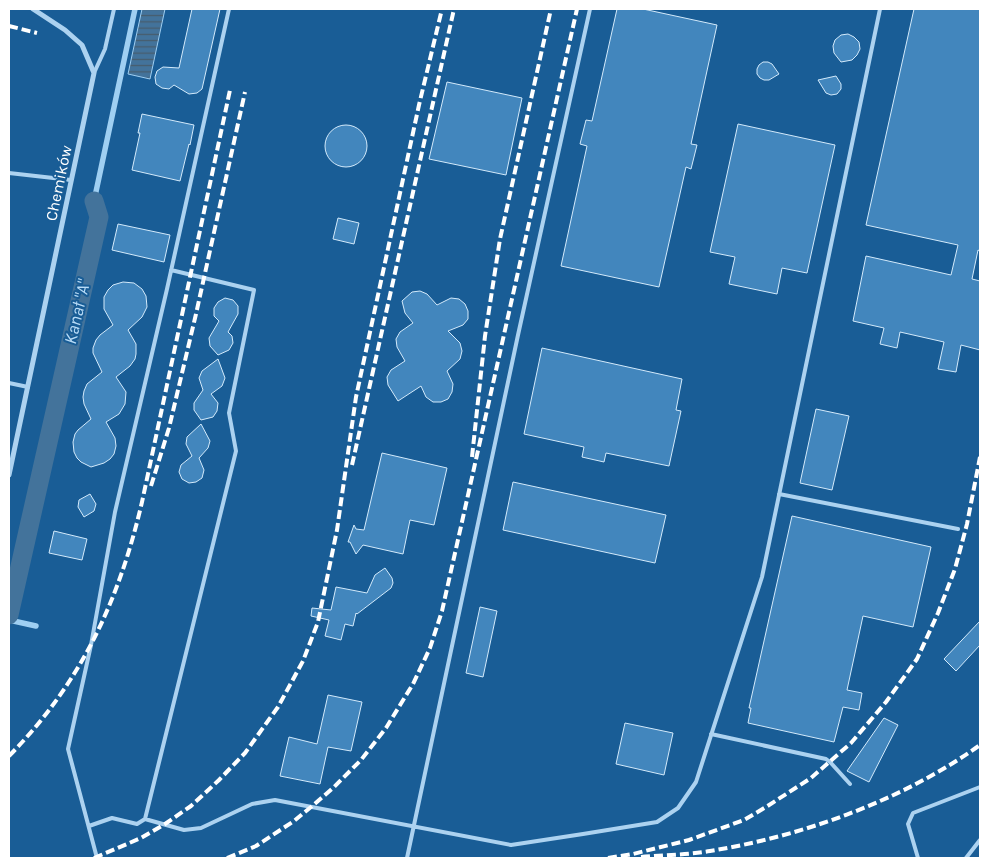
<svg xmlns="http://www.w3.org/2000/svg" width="989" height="867" font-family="Karla,sans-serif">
  <defs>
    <pattern id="water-rules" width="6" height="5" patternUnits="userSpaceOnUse" patternTransform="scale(1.25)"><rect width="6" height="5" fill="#43739b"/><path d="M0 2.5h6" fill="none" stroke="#485c6c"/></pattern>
  </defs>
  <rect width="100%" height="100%" fill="#195d96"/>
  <path fill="url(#water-rules)" stroke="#9fcff2" d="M142,9h23l-15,70 -22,-5z"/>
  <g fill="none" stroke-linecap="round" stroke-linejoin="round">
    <path stroke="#9fcff2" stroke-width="5.5" d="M94,201l41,-192
      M9,620l27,6"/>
    <path stroke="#43739b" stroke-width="19" d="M9,615l90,-398 -5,-16"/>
  </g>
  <path fill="#4286bd" stroke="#d3eafb" d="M192,9h28l-18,80 -5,4 -8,1 -15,-9 -5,4 -7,-1 -6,-4 -1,-7 2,-6 6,-4 16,1z
    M617,9h26l74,16 -26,119 6,1 -6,24 -5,-2 -27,120 -98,-21 26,-120 -7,-2 6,-24 6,1z
    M914,9h66v242l-2,-1 -6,29 8,2v69l-19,-5 -5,27 -18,-3 6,-27 -44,-10 -3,16 -17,-4 4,-16 -31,-7 13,-65 85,19 7,-30 -92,-20z
    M848,34l6,3 5,5 1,7 -3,6 -5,5 -11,2 -7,-9 -1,-7 2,-6 6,-5z
    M763,62h5l4,2 7,10 -10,6h-5l-4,-2 -3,-4v-5l2,-4z
    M836,76l5,8v5l-4,5 -6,1 -5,-2 -8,-13z
    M447,82l75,16 -16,77 -77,-16z
    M142,114l52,11 -4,20 -1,-1 -9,37 -48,-11 8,-37h-2z
    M738,124l97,21 -28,128 -25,-5 -5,26 -48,-10 6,-27 -25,-5z
    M325 146a21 21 0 1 1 42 0a21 21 0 1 1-42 0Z
    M338,218l21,5 -5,21 -21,-5z
    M118,224l52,11 -6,27 -52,-12z
    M123,282l11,1 8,6 4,7 1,11 -5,10 -14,13 8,14v10l-1,5 -5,7 -14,11 10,15 -1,12 -6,10 -13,8 9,16 1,8 -2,8 -4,5 -6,4 -13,4 -10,-5 -4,-4 -3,-6 -1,-10 2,-8 3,-4 13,-11 -7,-15 -1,-7 1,-6 3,-7 15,-12 -9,-19v-5l3,-8 4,-5 13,-10 -9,-16v-12l4,-7 5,-5z
    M420,291l7,3 10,11 14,-7 8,1 6,5 3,7v8l-5,6 -15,6 12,12 2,8 -2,8 -13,12 6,13 -1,8 -4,7 -7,3h-8l-7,-5 -5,-11 -23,15 -10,-16 -1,-8 4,-7 14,-9 -8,-14 -1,-8 4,-7 13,-9 -8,-10 -3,-12 10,-9z
    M225,298l8,2 5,6v8l-10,18 4,4 1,7 -4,7 -11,5 -8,-9 -1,-8 10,-17 -5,-5v-8l4,-6z
    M542,348l140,31 -6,31 5,1 -12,55 -63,-13 -2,9 -22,-5 2,-10 -60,-13z
    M218,359l7,19 -3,8 -11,8 7,9 -1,8 -4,6 -12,3 -7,-10v-7l9,-13 -4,-12 3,-7z
    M816,409l33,7 -17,74 -32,-7z
    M201,424l9,17 -2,7 -9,10 5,12 -2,8 -6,4 -7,1 -7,-4 -3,-7 2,-7 11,-9 -6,-12 1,-7z
    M382,453l65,15 -13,57 -24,-5 -7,34 -40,-9 -7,9 -6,-12h-2l6,-17 2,4 8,1z
    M513,482l153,33 -11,48 -152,-33z
    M90,494l6,10 -2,7 -10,6 -6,-10 1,-7z
    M792,516l139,31 -18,80 -50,-11 -16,74 15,3 -3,17 -16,-3 -9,35 -86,-19 3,-15h-2z
    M54,531l33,8 -5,21 -33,-7z
    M385,568l7,10 1,5 -2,5 -34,26 -1,-1 -3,13 -8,-2 -4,16 -16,-4 4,-16 -18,-4 1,-8 19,2 5,-23 31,6 8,-18z
    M480,607l17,4 -14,66 -17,-4z
    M980,621v24l-24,26 -12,-12z
    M328,695l34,7 -11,49 -23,-4 -8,37 -40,-8 9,-39 28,7z
    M884,718l14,7 -29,57 -22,-11z
    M625,723l48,10 -9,42 -48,-11z"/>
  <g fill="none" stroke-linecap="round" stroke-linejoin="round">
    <path stroke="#acd2f0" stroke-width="4" d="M94,73l11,-24 9,-40
      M9,173l62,7
      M9,383l19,4
      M779,494l179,35
      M711,734l115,25 4,3 20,22
      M145,819l91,-368 -7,-38 25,-123 -83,-20
      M89,826l23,-8 25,6 8,-5 39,11 17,-2 51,-24 23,-4 236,45 72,-11 74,-12 21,-14 18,-26 66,-205 118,-568
      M97,858l-29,-109 23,-104 24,-133 52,-223 62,-280
      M407,858l111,-523 72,-326
      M918,858l-10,-34 5,-11 67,-26
      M966,858l14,-18"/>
    <path stroke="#acd2f0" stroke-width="5" d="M9,475l85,-402 -12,-28 -17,-15 -32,-21"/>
    <path stroke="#fff" stroke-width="4" stroke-dasharray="9 4" stroke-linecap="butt" d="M9,26l28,7
      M472,457l13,-121 15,-97 51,-230
      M352,465l102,-456
      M151,486l18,-58 27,-114 49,-222
      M9,756c72,-73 110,-155 133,-254l88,-412
      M641,857c23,-2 46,-2 69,-6 93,-15 193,-51 270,-106
      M94,858l47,-20 24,-14 26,-18 28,-26 26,-27 33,-46 25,-46 15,-39 19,-92 19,-133 63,-292 23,-96
      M227,858l29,-12 38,-25 17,-14 22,-19 28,-28 25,-32 27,-44 17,-36 12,-37 135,-602
      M608,858l25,-4 56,-14 55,-20 22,-13 45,-29 40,-35 35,-41 31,-43 21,-46 17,-44 12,-45 13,-67"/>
  </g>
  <g text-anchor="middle" stroke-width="4" stroke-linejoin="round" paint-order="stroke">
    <g font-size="16" fill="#fff" stroke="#195d96">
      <text transform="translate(58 183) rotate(-78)" y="6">Chemików</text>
    </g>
    <g font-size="18" font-style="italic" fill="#b9dcf7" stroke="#195d96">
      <text transform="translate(77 312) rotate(-77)" y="6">Kanał "A"</text>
    </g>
  </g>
  <rect width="989" height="867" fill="none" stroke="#ffffff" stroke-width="20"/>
</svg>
